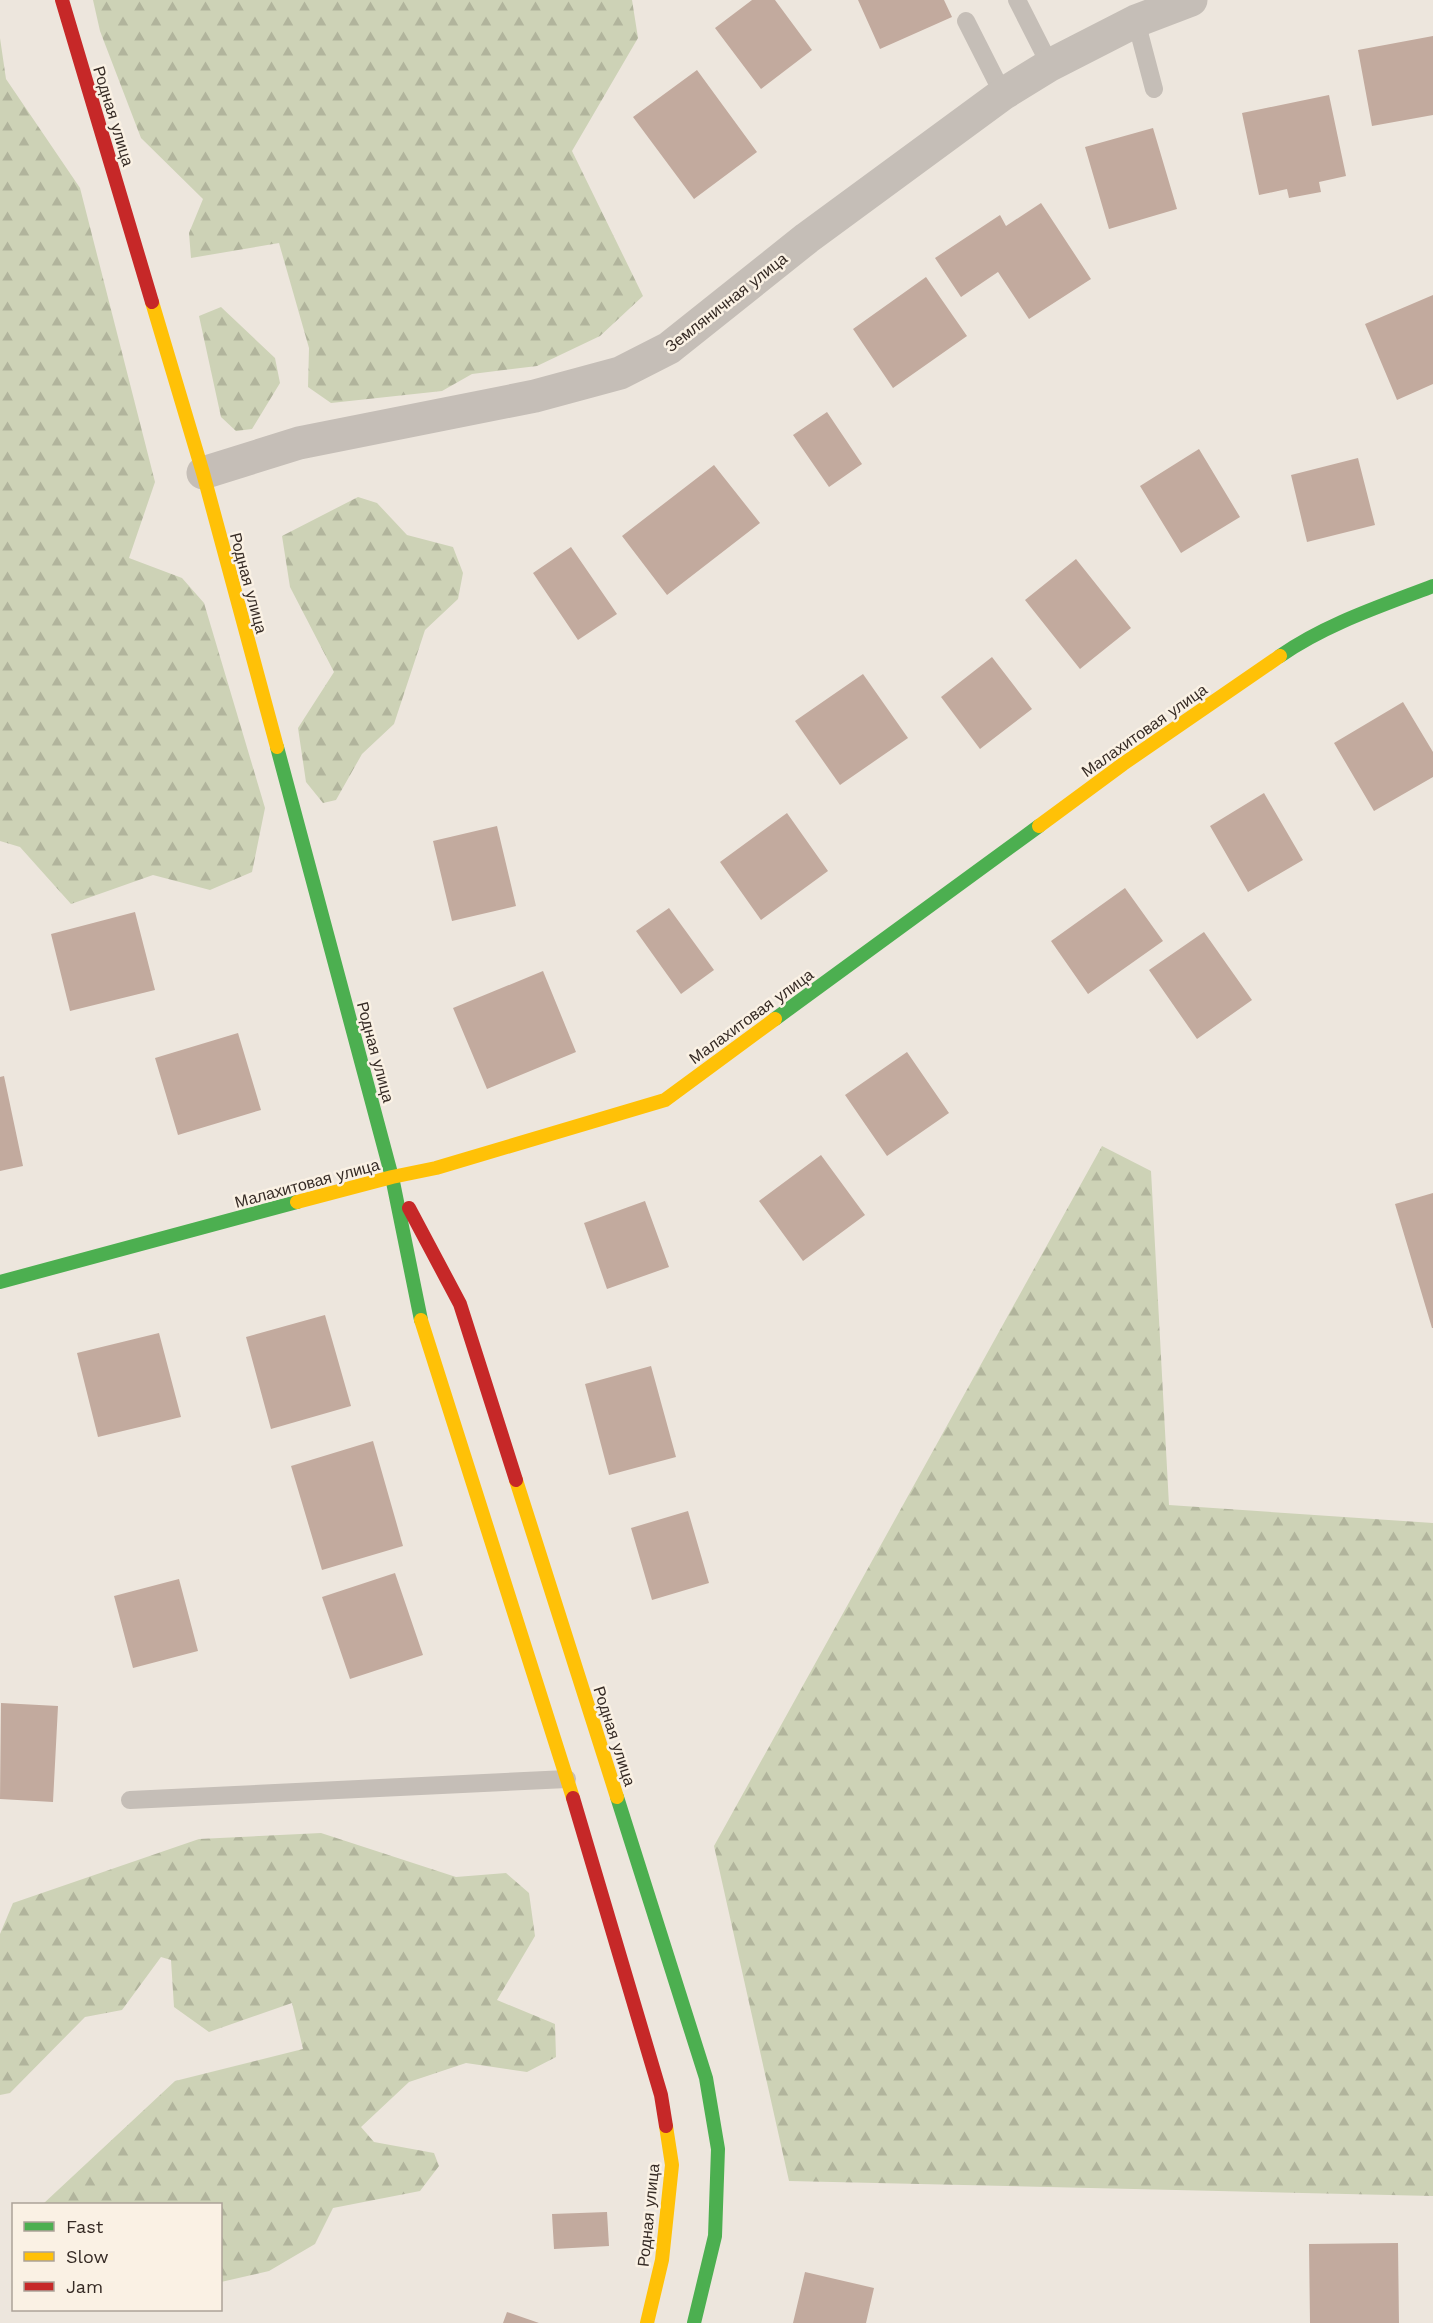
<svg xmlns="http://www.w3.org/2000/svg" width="1433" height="2323" font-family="'Work Sans',sans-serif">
  <defs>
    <pattern id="forest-firs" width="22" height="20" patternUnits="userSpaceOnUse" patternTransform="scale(1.5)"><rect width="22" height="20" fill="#cdd2b6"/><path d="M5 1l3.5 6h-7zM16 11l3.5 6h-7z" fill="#b1b49c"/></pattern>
  </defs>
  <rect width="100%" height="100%" fill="#ede6dd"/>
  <path fill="url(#forest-firs)" d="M93,0h539l6,38 -66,113 71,145 -43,40 -63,30 -65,8 -30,17 -111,12 -23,-16 1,-39 -30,-105 -88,15 -2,-25 14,-34 -62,-61 -41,-107z
    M0,38l6,41 74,109 75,294 -26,76 53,20 22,25 61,205 -13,64 -42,18 -57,-15 -82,29 -51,-57 -20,-6z
    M221,307l54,51 5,25 -28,46 -16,2 -15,-14 -22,-101z
    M358,497l19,6 30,32 46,12 10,26 -5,26 -33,31 -31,94 -32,30 -26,46 -13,3 -17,-21 -8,-54 36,-56 -44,-85 -8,-51z
    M1102,1146l49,25 18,334 264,18v673l-644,-15 -75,-335z
    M321,1833l135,44 50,-4 23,20 6,43 -38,64 58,24 1,33 -29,15 -61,-9 -57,19 -48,45 13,15 60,11 5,13 -19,25 -87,17 -18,36 -46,27 -48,11 -1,-78h-177l132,-123 128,-32 -11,-46 -83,29 -35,-25 -3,-47 -10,-3 -39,53 -37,7 -75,76 -10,2v-161l13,-31 186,-64z"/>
  <path fill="#c2aa9e" d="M752,0h23l37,50 -51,39 -46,-61z
    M858,0h86l8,17 -72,32z
    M1433,36v79l-61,11 -14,-76z
    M697,70l60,82 -63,47 -61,-82z
    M1329,95l17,81 -27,6 2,10 -32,6 -2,-9 -28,6 -17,-82z
    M1153,128l24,81 -68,20 -24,-82z
    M1041,203l50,76 -62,40 -31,-47 -37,25 -26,-39 65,-43 6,11z
    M926,277l41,59 -74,52 -40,-59z
    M1433,295v89l-36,16 -32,-76z
    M827,412l35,52 -33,23 -36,-52z
    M1199,449l41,68 -59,36 -41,-67z
    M1358,458l17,67 -68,17 -16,-67z
    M714,465l46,58 -93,72 -45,-59z
    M571,547l46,67 -39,26 -45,-67z
    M1076,559l55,69 -51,41 -55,-69z
    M992,657l40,52 -52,40 -39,-52z
    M863,674l45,64 -68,47 -45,-64z
    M1403,702l30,50v25l-59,34 -40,-68z
    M1264,793l39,67 -55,32 -38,-66z
    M787,813l41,58 -67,49 -41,-58z
    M497,826l19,80 -64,15 -19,-80z
    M1125,888l38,53 -75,53 -37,-53z
    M669,908l45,62 -33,24 -45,-63z
    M135,912l20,78 -85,21 -19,-77z
    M1204,932l48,68 -55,39 -48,-69z
    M543,971l33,81 -89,37 -34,-81z
    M238,1033l23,77 -83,25 -23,-77z
    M907,1052l42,61 -62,43 -42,-61z
    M4,1076l19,90 -23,5v-94z
    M821,1155l44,60 -62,46 -44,-60z
    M1433,1193v135h-1l-37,-124z
    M645,1201l24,66 -62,22 -23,-66z
    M325,1315l26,91 -80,23 -25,-92z
    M159,1333l22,84 -83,20 -21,-84z
    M651,1366l25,91 -67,18 -24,-91z
    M373,1441l30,105 -81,24 -31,-104z
    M688,1511l21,72 -57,17 -21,-72z
    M395,1573l28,82 -73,24 -28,-82z
    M179,1579l19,72 -65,17 -19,-72z
    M1,1703l57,3 -5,96 -53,-3z
    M607,2212l2,34 -55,3 -2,-35z
    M1398,2243l1,80h-89l-1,-79z
    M805,2272l69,16 -8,35h-73z
    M507,2312l32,11h-36z"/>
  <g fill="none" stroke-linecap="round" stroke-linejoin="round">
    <path stroke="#c5beb7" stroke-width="18" d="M1017,0l33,65
      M966,21l37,73
      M1136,21l18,68
      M130,1800l437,-21"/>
    <path stroke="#c5beb7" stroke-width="33" d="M203,473l96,-30 236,-47 85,-23 49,-25 138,-110 196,-144 47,-29 86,-44 55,-21"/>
    <path stroke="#4caf50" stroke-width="14" d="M1280,656c46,-32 101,-50 153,-70
      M277,747l115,430 29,143
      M775,1019l264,-193
      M0,1282l297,-80
      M617,1797l89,281 12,71 -3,87 -21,87"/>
    <path stroke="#ffc107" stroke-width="14" d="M152,302l51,171 74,274
      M1039,826l84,-62 157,-108
      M297,1202l95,-25 44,-9 229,-68 110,-81
      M421,1320l152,478
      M516,1480l101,317
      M647,2323l15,-63 10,-95 -6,-39"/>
    <path stroke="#c62828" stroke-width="14" d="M62,0l90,302
      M409,1208l51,96 56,176
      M573,1798l88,297 5,31"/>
  </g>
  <g text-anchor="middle" stroke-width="5" stroke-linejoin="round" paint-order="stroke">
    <g font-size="16" fill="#362b25" stroke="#faf1e4">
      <text transform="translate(114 116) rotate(73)" y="6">Родная улица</text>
      <text transform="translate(726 302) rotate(-38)" y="6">Земляничная улица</text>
      <text transform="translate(249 583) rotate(75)" y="6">Родная улица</text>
      <text transform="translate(1144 730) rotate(-35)" y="6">Малахитовая улица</text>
      <text transform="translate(751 1016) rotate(-36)" y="6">Малахитовая улица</text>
      <text transform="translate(376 1052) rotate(75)" y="6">Родная улица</text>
      <text transform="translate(307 1183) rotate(-15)" y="6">Малахитовая улица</text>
      <text transform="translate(615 1736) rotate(72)" y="6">Родная улица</text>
      <text transform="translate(648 2215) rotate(-84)" y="6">Родная улица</text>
    </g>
  </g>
  <rect x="12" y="2203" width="210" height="108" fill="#faf1e4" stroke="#aca298" stroke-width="1.5"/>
  <rect x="24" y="2222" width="30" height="9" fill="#4caf50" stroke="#aca298" stroke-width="1.5"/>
  <text x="66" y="2233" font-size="18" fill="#362b25">Fast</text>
  <rect x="24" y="2252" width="30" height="9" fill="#ffc107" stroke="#aca298" stroke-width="1.5"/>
  <text x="66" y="2263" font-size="18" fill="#362b25">Slow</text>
  <rect x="24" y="2282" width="30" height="9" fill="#c62828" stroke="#aca298" stroke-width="1.5"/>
  <text x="66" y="2293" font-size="18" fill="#362b25">Jam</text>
</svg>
